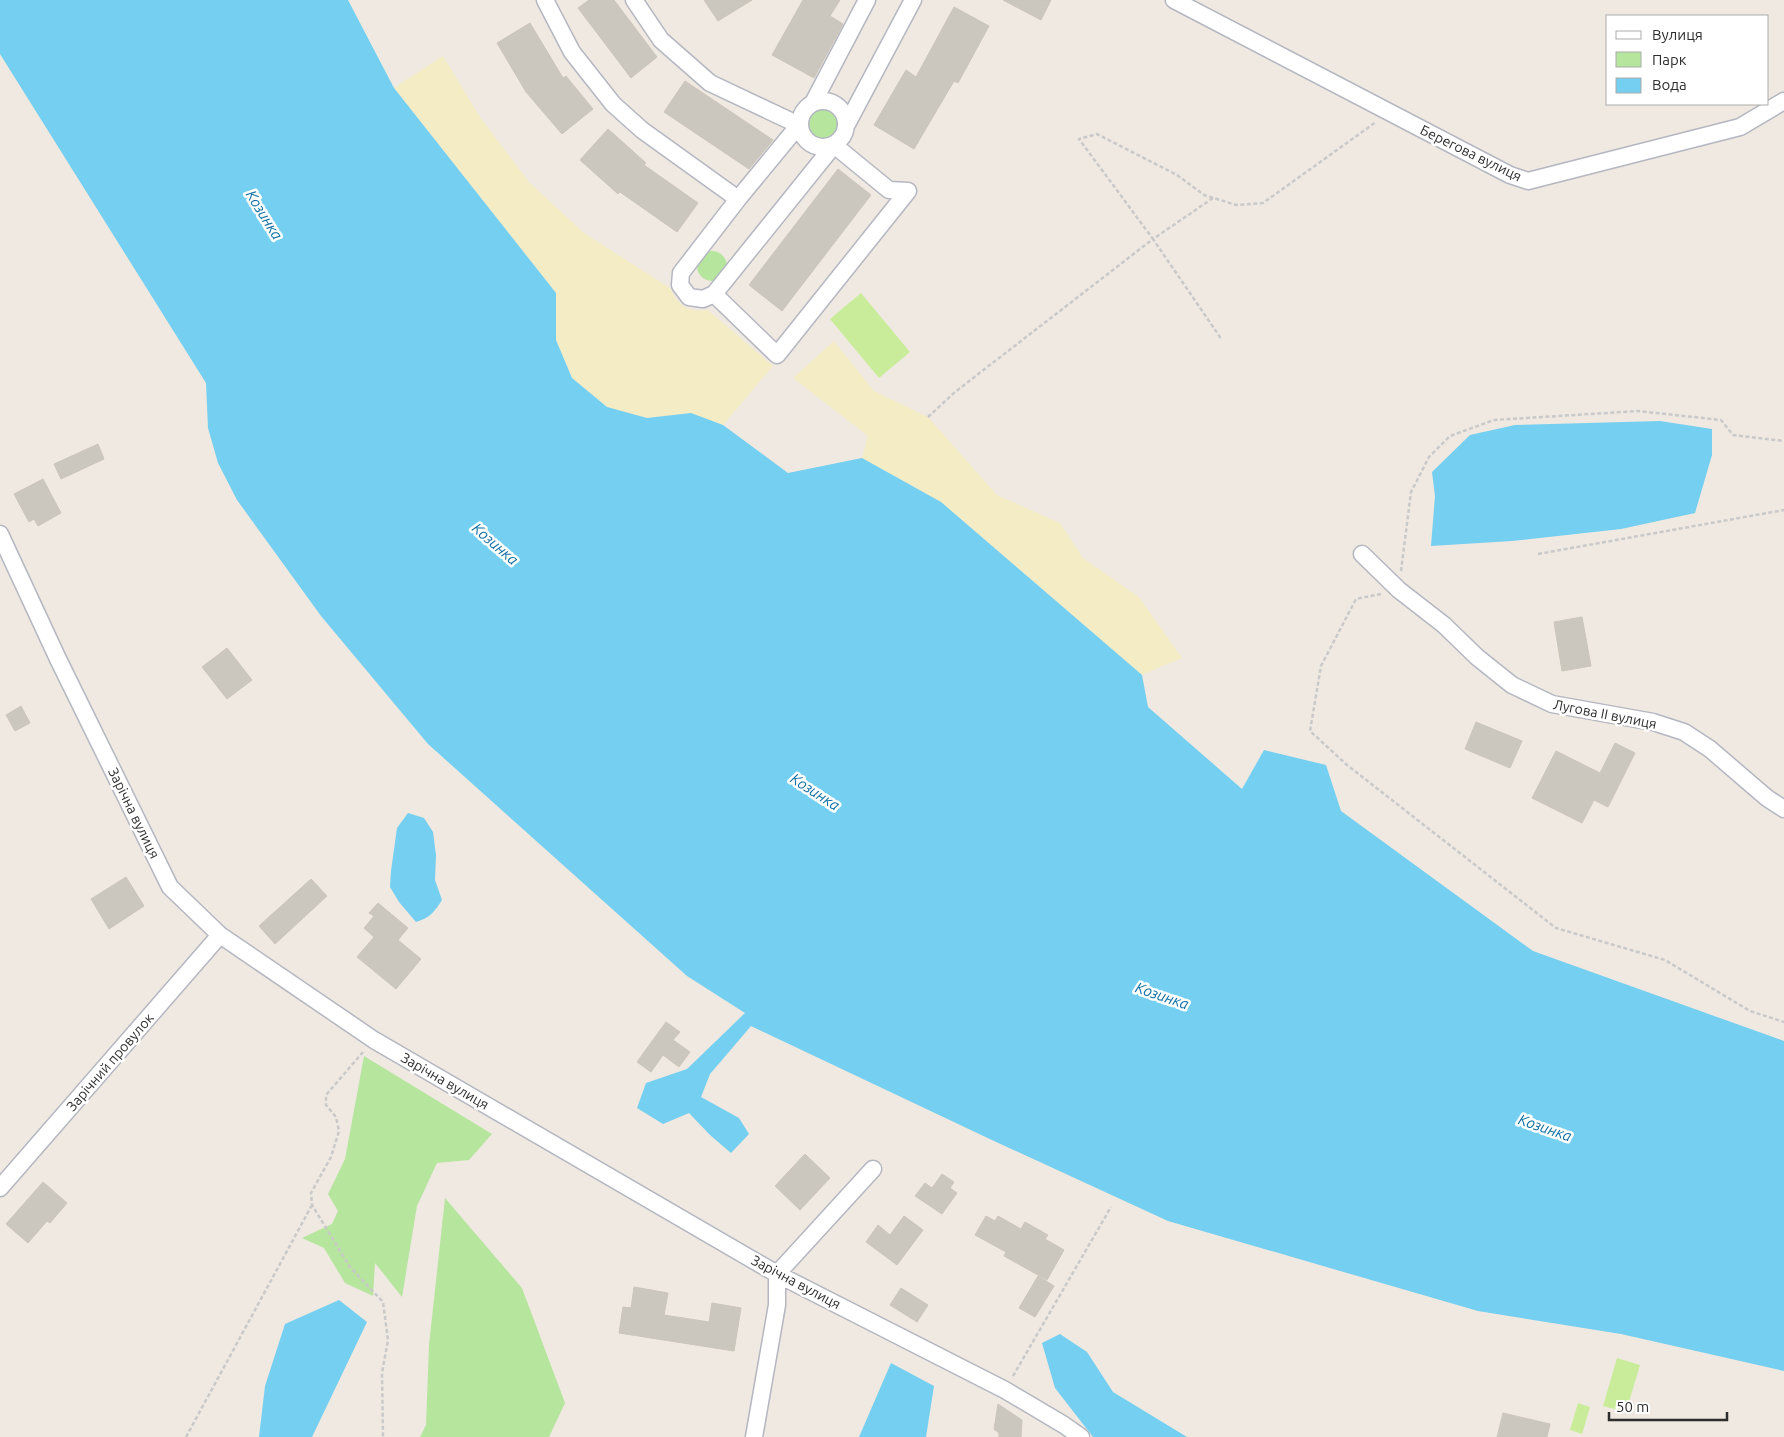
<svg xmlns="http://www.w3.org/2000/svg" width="1784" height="1437" font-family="Ubuntu,sans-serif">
  <rect width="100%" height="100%" fill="#efe9e1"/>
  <path fill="#b6e59e" d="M809 124a15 15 0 1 1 30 0a15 15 0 1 1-30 0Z
    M697 266a15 15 0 1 1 30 0a15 15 0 1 1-30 0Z
    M364,1056l128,78 -23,26 -32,3 -20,43 -15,91 -27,-34 -2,33 -28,-13 -21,-35 -22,-10 30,-14 6,-13 -10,-17 17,-35z
    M445,1198l77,90 43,115 -16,34h-129l6,-12 3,-80z"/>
  <path fill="#f3ecc5" d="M443,56l37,61 49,65 55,51 86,55c10,19 16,24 38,22l65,56 -50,59 -32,-12 -44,5 -40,-11 -35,-29 -16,-38v-47l-162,-205z
    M834,341l40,50 54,26 69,78 63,28 23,35 56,39 43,61 -40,17 -201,-173 -79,-44 6,-22 -75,-58z"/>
  <path fill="#c9ec9a" d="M861,293l49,59 -31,26 -49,-59z
    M1617,1358l23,7 -14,47 -23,-6z
    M1578,1403l12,4 -8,27 -12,-4z"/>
  <path fill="#75cff0" d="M0,0h348l46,88 162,205v47l16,38 35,29 40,11 44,-5 32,12 65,48 74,-15 79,44 201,173 6,32 94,82 22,-39 62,15 15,46 192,140 251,90v330l-163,-37 -143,-23 -310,-90 -174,-80 -243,-115 -41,48 -9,23 38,21 10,16 -18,19 -21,-18 -21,-22 -26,11 -26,-16 9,-25 41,-14 58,-56 -58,-37 -259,-232 -107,-128 -84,-116 -19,-37 -10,-35 -2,-45 -206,-329z
    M1660,421l52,8v26l-17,58 -74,16 -109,12 -81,5 4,-50 -3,-24 38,-37 45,-10z
    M408,813l16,5 9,14 3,23 -1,25 7,20c-7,11 -12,18 -26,22l-17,-20 -9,-15 1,-16 6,-43z
    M339,1300l28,22 -55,115h-53l6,-51 20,-62z
    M1060,1334l27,18 26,40 74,45h-94l-38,-49 -13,-45z
    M891,1363l43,23 -8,51h-67z"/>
  <path fill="#cbc7bf" stroke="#cbc5ba" d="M589,0h25l43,57 -26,21 -53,-70z
    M704,0h48l-34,21z
    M803,0h37l-10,16 13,8 -29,54 -42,-23z
    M1003,0h48l-10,20z
    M954,7l35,19 -31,57 -4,-2 -40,68 -40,-24 32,-55 10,7z
    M530,23l33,55 3,-2 27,33 -31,25 -36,-42 -29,-49z
    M685,81l88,59 -24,29 -85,-57z
    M608,129l38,34 -2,2 54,38 -21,29 -57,-40 -2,2 -38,-34z
    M838,169l33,26 -89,116 -33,-26z
    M98,444l6,15 -43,20 -7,-15z
    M43,479l18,34 -23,13 -4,-7 -5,3 -15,-28z
    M1582,617l9,49 -29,5 -8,-49z
    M227,648l25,32 -25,19 -25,-32z
    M21,706l9,17 -15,8 -9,-16z
    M1476,722l46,19 -12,27 -45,-19z
    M1615,743l20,10 -27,54 -14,-7 -12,23 -50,-25 24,-47 44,22z
    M126,877l18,29 -35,23 -18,-30z
    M311,879l16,17 -52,48 -16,-18z
    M378,903l30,25 -10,12 23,19 -25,30 -39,-32 17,-20 -10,-9 10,-12 -5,-3z
    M666,1022l14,10 -7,8 17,12 -11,15 -16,-12 -12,17 -14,-10z
    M805,1154l25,24 -30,32 -25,-24z
    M942,1174l12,8 -4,6 7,5 -15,21 -27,-18 10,-13 7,5z
    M43,1182l24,21 -17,20 -3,-2 -19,22 -22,-19z
    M904,1216l19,14 -26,35 -31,-23 12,-17 12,10z
    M986,1216l9,5 3,-5 23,13 4,-7 23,13 -3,4 19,11 -17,30 -43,-24 2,-4 -31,-17z
    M1038,1276l16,10 -19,31 -16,-9z
    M634,1287l34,6 -4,22 45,7 3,-19 29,5 -7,43 -115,-18 4,-26 8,1z
    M901,1288l27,17 -11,17 -27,-17z
    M998,1404l24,16 -1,17h-22v-4l-5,-4z
    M1503,1413l47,11 -3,13h-50z"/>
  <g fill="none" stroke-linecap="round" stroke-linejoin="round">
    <defs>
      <path id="minor" d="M545,0l27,52 41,52 29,26 96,69 -57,74 -1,12 9,12 14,2 11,-5 120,-149 55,45 19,1
        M634,0l27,40 49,43 89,42 -61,74
        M1174,0l336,175 18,6 212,-54 44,-26
        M800 124a23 23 0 1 1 46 0a23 23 0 1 1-46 0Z
        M813,103l54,-103
        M847,124l66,-124
        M714,294l63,61 131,-164
        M0,534l58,125 112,228 50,48 154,105 403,234 228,116 59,35 17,12
        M1362,554l37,36 45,35 33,32 35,28 40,19 101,18 31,10 26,17 57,49 17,11
        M0,1188l220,-253
        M754,1437l23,-132v-31l96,-105"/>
    </defs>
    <use href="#minor" stroke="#b4b7c1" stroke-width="19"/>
    <path stroke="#c9c9c9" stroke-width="2.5" stroke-dasharray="4 2.5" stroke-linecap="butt" d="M1213,198l-60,41 69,101
      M928,417l27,-25 198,-153 -74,-100 18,-5 80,41 27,20 32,10 27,-2 113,-81
      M1538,554l246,-44
      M1401,571l10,-79 18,-35 21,-21 44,-16 144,-9 83,9 12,15 51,6
      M1381,594l-25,5 -35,67 -11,65 37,34 209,163 109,32 85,51 34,11
      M363,1052l-37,43v10l10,12 3,14 -8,26 -20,36 1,12 38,62 33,35 5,38 -6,33 1,64
      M1013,1376l98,-169
      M186,1437l126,-232"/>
    <use href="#minor" stroke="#fff" stroke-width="16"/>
  </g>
  <g text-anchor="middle" stroke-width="5" stroke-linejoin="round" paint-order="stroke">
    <g font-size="14" fill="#2e2e2e" stroke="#fff">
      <text transform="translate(1471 153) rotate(26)" y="5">Берегова вулиця</text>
      <text transform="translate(1605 714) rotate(11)" y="5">Лугова II вулиця</text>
      <text transform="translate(134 813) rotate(64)" y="5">Зарічна вулиця</text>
      <text transform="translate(110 1062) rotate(-49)" y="5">Зарічний провулок</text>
      <text transform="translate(445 1081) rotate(30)" y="5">Зарічна вулиця</text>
      <text transform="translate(796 1282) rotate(28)" y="5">Зарічна вулиця</text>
    </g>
    <g font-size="15" font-style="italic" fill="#0d6fa3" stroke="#fff">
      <text transform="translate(264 215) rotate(58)" y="5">Козинка</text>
      <text transform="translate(495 544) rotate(41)" y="5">Козинка</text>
      <text transform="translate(815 792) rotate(33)" y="5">Козинка</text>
      <text transform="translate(1162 996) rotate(19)" y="5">Козинка</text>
      <text transform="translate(1545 1128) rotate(19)" y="5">Козинка</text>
    </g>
  </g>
  <rect x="1606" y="15" width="162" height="90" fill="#ffffff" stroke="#ababab"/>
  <rect x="1616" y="31" width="25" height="8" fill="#ffffff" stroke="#ababab"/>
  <text x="1652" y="40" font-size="15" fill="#2e2e2e">Вулиця</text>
  <rect x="1616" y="52" width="25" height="15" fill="#b6e59e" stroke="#ababab"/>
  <text x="1652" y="65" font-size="15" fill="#2e2e2e">Парк</text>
  <rect x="1616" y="78" width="25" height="15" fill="#75cff0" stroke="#ababab"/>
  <text x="1652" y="90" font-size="15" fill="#2e2e2e">Вода</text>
  <path d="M1609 1412v8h118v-8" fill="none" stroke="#2e2e2e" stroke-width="2.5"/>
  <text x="1616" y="1412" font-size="15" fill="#2e2e2e" stroke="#ffffff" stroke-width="4" paint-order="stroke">50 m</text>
</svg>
